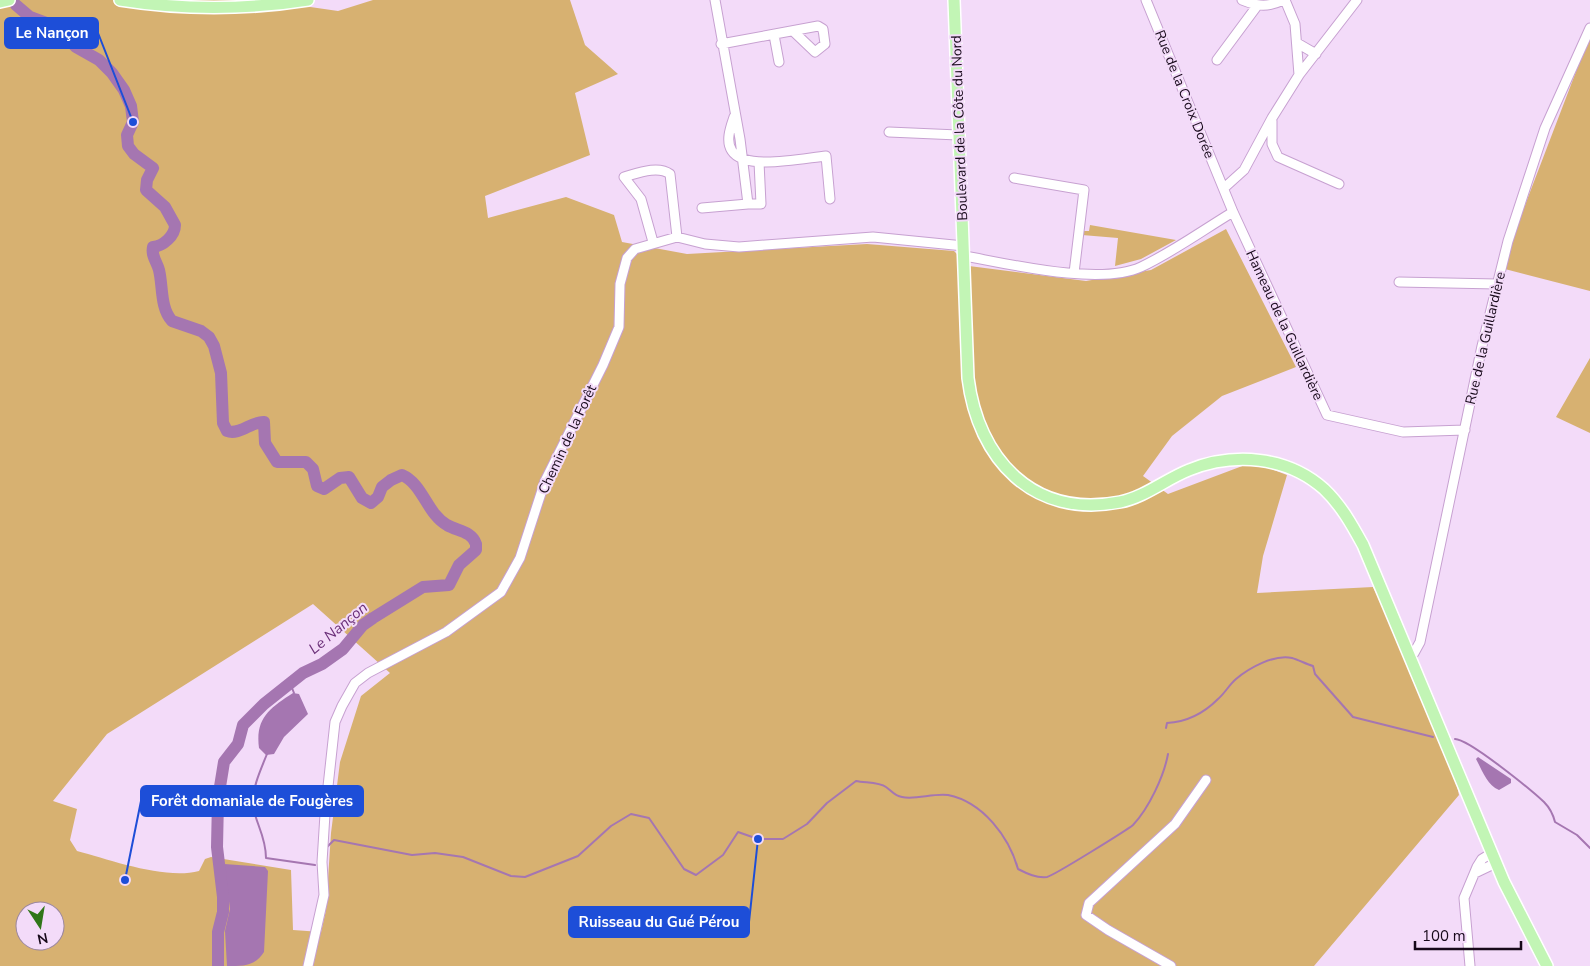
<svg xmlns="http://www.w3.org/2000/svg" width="1590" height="966" font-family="'Nunito Sans',sans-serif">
  <rect width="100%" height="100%" fill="#f3dbf9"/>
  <path fill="#d7b171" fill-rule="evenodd" d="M0,0h262l76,11 35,-11h197l15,45 33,29 -43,19 15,62 -105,41 3,22 78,-21 48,18 8,27 65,12 180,-10 87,7 15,15 117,15 65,-11 75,-41 70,138 -74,29 -50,40 -29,40 25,18 77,-29 21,2 21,8 -24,81 -6,37 116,-6 73,147 13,61 -145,171h-1314zM313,604l77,69 -29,23 -21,66 -9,71 -5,77 -5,22 -28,-2 -2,-60 -80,-13 -6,2 -6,12c-34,9 -88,-11 -122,-20l-7,-11 7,-31 -24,-8 54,-67zM25,911h30v30h-30z
    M1590,35v256l-89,-23z
    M1090,225l86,15 -35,19 -26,7 3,-28 -36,-3v-4h7z
    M1590,358v75l-34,-16z"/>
  <path fill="#a576b1" d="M293,693l6,1 9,20 -24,23 -10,17 -8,1 -7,-7c-4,-30 11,-40 34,-55z
    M1478,757l33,22v4l-12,7c-12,-5 -17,-20 -23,-31z
    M224,864l41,3 3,4 -4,81c-9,14 -20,14 -37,14l-2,-35 5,-22z"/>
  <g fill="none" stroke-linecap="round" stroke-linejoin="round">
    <path stroke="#a576b1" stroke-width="2" d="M290,683l4,10
      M1166,728l1,-5c20,-1 37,-10 51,-24 7,-6 11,-14 18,-20 13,-11 38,-25 56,-21 7,2 14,6 21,8l2,8 38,43 80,20
      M1455,739c14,0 76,51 89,63 6,6 9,12 11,20l22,13 13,13
      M267,754c-6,15 -15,34 -14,50 1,17 13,31 13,54l49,7
      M327,847l7,-7 78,15 23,-2 28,4 48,19 14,1 53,-21 33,-30 20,-12 18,4 35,51 12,6 27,-20 15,-23 20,7h25l24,-15 20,-21 29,-22c9,2 23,1 30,6 6,4 8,9 16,10 14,3 31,-4 46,-2 35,7 61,42 70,74 10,5 18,9 29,8 6,-1 80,-47 86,-52 16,-17 31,-49 35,-71"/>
    <path stroke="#a576b1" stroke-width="12" d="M16,5l14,12 27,10 19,20 23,13 13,13 12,17 7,16 2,16 -6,13 1,11 6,8 19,14 -6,12 -1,10 19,17 10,18c0,11 -12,21 -22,22 -2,9 4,15 6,23 4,16 1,38 13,51l29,10 8,6 5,9 7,27 2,50 4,8c12,5 25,-10 37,-9l1,21 12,19h29l7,7 4,17 7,3 16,-11 9,-1 13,21 9,5 7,-6 4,-10 9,-7 11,-5c21,9 25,39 45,50 10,6 25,6 29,19v6l-17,15 -10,20 -26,2 -50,31 -10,7 -20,24 -21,15 -19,9 -39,31 -21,21 -5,19 -14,18 -6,37 -1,48 6,50v15l-5,20v34"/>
    <defs>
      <path id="minor" d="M1146,0l87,212 94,203 76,17 62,-2
        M1242,0c17,7 26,7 42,0
        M1285,0l10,24 4,51
        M774,35l5,27
        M1297,43l19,11
        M721,44l97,-18 5,3 2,15 -10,8 -22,-21
        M1217,60l40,-54
        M734,117c-3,9 -9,24 -2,34 13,20 72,7 94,5l4,43
        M1272,121v23l6,13 61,27
        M889,132l69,3
        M1014,178l70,12 -10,83
        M1224,188l20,-18 28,-52 27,-43 58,-75
        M748,204h13l-2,-42
        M702,208l46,-4 -8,-65 -25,-139
        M653,242l-12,-43 -17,-22c14,-4 34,-12 46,-3l7,63
        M965,256c44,8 135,30 176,11 32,-15 62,-37 92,-55
        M1399,282l98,2
        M1409,655l5,-2 6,-11 62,-296 26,-105 37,-113 45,-100
        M1475,873l21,-10
        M308,966l16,-71 -2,-33 3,-48 10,-92 7,-16 13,-23 13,-10 78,-41 55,-40 19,-34 25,-77 58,-116 16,-38 1,-43 7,-26 8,-9 42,-12 28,7 34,3 134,-10 91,9
        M1171,966l-63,-36 -22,-15 3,-12 86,-79 31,-44
        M1470,966l-6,-68 13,-31 5,-8 10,-6"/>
      <path id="major" d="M120,0c63,10 125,10 188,0
        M954,0l14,378c10,81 65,141 152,124 25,-5 46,-23 69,-32 45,-18 98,-14 135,19 17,16 28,36 39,56l141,337 43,84
        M0,2l9,-2"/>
    </defs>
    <use href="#minor" stroke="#c7a1d1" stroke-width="11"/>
    <use href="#major" stroke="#fff" stroke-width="14"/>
    <use href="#minor" stroke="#fff" stroke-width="9"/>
    <use href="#major" stroke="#c2f5b5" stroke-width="11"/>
  </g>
  <g text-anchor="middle" stroke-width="4" stroke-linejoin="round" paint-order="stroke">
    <g font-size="14" fill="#17091a" stroke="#f3dbf9">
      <text transform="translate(1185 94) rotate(68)" y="5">Rue de la Croix Dorée</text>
      <text transform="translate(959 128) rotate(-92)" y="5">Boulevard de la Côte du Nord</text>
      <text transform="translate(1285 325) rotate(65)" y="5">Hameau de la Guillardière</text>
      <text transform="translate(1485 338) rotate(-77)" y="5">Rue de la Guillardière</text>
      <text transform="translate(567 439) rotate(-65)" y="5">Chemin de la Forêt</text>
    </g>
    <g font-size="15" font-style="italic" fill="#6a2f78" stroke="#f3dbf9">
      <text transform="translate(338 628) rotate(-40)" y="5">Le Nançon</text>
    </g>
  </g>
  <path fill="none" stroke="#1d4ed8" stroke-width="2" d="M133 122L98 33M125 880L141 801M758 839L749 922"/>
  <g fill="#1d4ed8" stroke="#f3dbf9" stroke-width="2">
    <circle cx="133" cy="122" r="5"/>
    <circle cx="125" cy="880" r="5"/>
    <circle cx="758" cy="839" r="5"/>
  </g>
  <g fill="#1d4ed8" stroke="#1d4ed8" stroke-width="2">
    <rect x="5" y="18" width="93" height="30" rx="5"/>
    <rect x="141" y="786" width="222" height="30" rx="5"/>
    <rect x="569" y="907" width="180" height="30" rx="5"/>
  </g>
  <g font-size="15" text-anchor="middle" font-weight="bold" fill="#fff">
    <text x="52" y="38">Le Nançon</text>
    <text x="252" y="806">Forêt domaniale de Fougères</text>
    <text x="659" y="927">Ruisseau du Gué Pérou</text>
  </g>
  <g transform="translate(40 926) rotate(168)"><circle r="24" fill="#f3dbf9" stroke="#9b87a0"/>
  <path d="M0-4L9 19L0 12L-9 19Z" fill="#307619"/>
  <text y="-8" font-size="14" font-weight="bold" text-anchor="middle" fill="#17091a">N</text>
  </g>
  <path d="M1415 941v8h106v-8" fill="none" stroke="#17091a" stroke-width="2.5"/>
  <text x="1422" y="941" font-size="15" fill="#17091a" stroke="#f3dbf9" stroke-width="4" paint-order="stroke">100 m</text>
</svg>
